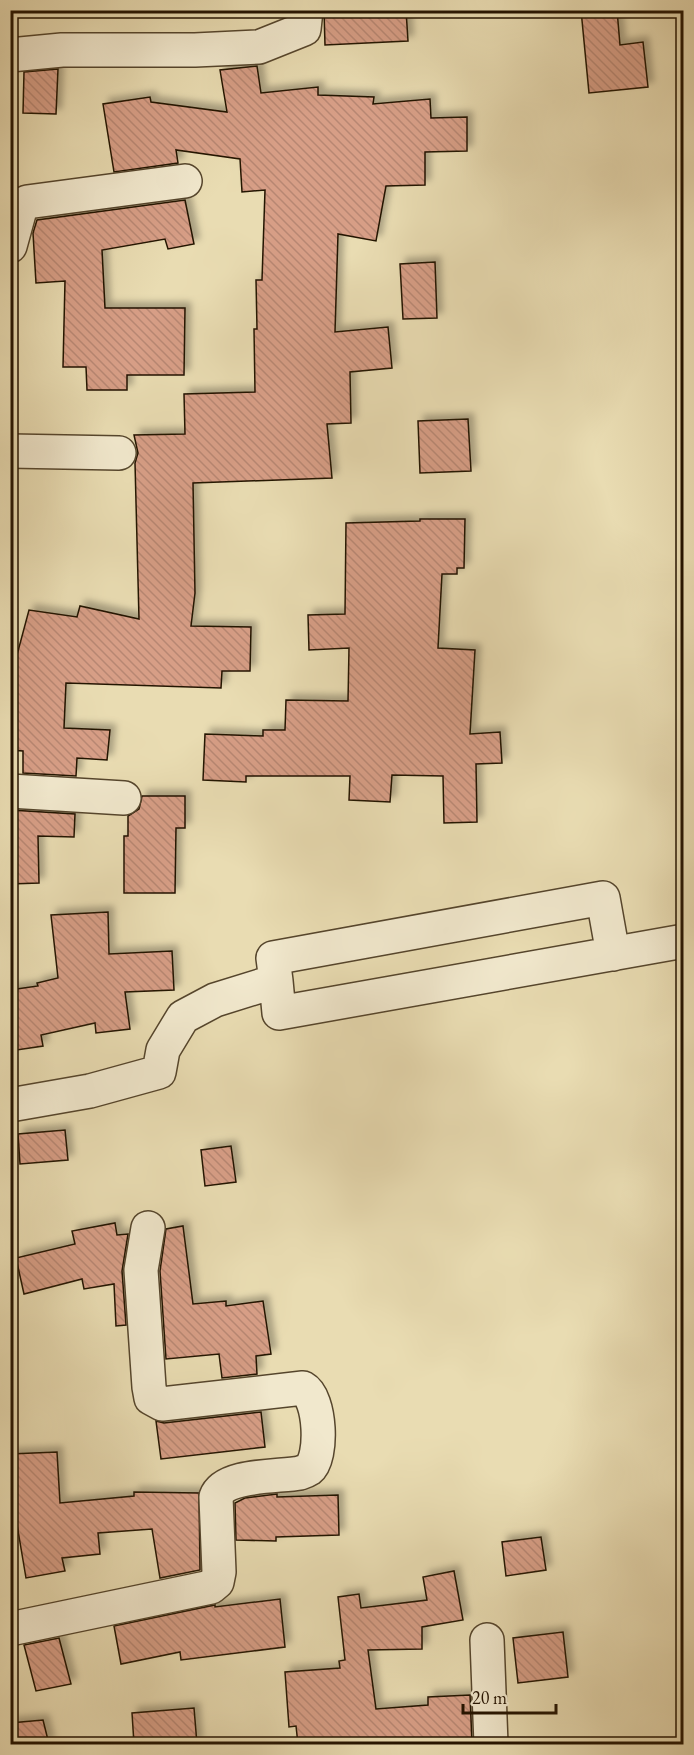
<svg xmlns="http://www.w3.org/2000/svg" width="694" height="1755" font-family="'EB Garamond',serif">
  <defs>
    <pattern id="building-back-hatch" width="6" height="6" patternUnits="userSpaceOnUse" patternTransform="scale(1.5)"><rect width="6" height="6" fill="#d79e86"/><path d="M-1 5l2 2M0 0l6 6M5-1l2 2" fill="none" stroke="#b88772"/></pattern>
    <filter id="shadow"><feDropShadow dx="5.5" dy="-5.5" stdDeviation="3" flood-color="#0004"/></filter>
  </defs>
  <rect width="100%" height="100%" fill="#e9dcb2"/>
  <filter id="stains"><feTurbulence type="fractalNoise" baseFrequency=".00333" numOctaves="4"/><feColorMatrix values="0 0 0 0 .2 0 0 0 0 .09 0 0 0 0 .02 0 0 0 .5 -.17"/></filter>
  <radialGradient id="worn" r=".72"><stop offset=".6" stop-color="#630" stop-opacity="0"/><stop offset="1" stop-color="#630" stop-opacity=".3"/></radialGradient>
  <path fill="url(#building-back-hatch)" stroke="#241300" stroke-width="1.5" filter="url(#shadow)" d="M324,10h82l2,31 -83,4z
    M581,10h36l3,35 23,-3 5,45 -59,6z
    M257,66l4,27 57,-6v8l56,2 -1,7 57,-5 1,19 36,-1v34l-42,1v33l-39,1 -10,55 -38,-7 -3,98 53,-5 4,41 -42,4 1,51 -24,1 5,54 -139,5 2,110 -4,33 60,1 -1,44h-28l-1,17 -155,-5 -2,45 46,2 -3,30 -30,-2 -1,18 -53,-3v-22l-13,-1v-69l19,-71 48,7 3,-11 59,13 -4,-156 3,-10 -4,-18 51,-1 -1,-40 71,-2 -1,-63h3l-1,-49h6l3,-90 -23,2 -2,-33 -64,-9 2,13 -64,9 -11,-68 47,-7 1,5 76,10 -7,-42z
    M58,69l-2,45 -33,-1 1,-41z
    M185,200l9,44 -26,5 -3,-10 -63,11 3,58h80l-1,67h-57v15h-40l-1,-23h-23l2,-86 -29,2 -3,-50 4,-13z
    M435,262l2,56 -34,1 -3,-55z
    M468,419l3,52 -51,2 -2,-52z
    M420,519h45l-1,49h-7v6h-15l-4,74 37,2 -5,84 30,-2 2,31 -26,1 1,58 -33,1 -1,-47 -51,-1 -2,27 -41,-2 1,-24h-104v6l-43,-2 2,-46 58,2v-6h22l1,-30 62,1 1,-53 -40,2 -1,-35 37,-1 1,-91 74,-2z
    M142,796h43v32h-9l-1,65h-51v-57h4v-20l11,-7z
    M10,810l65,4 -1,23 -36,-1 1,47 -29,1z
    M108,912l1,42 63,-3 2,39 -49,2 5,37 -34,4 -1,-10 -54,12 2,11 -33,5v-61l28,-4 -1,-3 21,-5 -7,-63z
    M65,1130l3,30 -48,4 -2,-30z
    M231,1146l5,36 -31,4 -4,-36z
    M115,1223l2,12 11,-1 -6,37 4,54 -10,1 -2,-42 -30,5 -2,-10 -58,15 -8,-36 59,-14 -3,-13z
    M183,1226l10,78 33,-3v5l37,-5 8,53 -15,2 1,18 -35,4 -3,-24 -53,5 -6,-88 6,-42z
    M261,1412l4,35 -104,12 -5,-38 8,2z
    M57,1452l3,51 74,-7v-4l65,1 1,77 -40,8 -8,-49 -54,4 2,21 -38,4 3,13 -39,7 -16,-95v-29z
    M277,1494v3l61,-2 1,40 -63,2v4l-40,-1 -1,-37 10,-5z
    M541,1537l5,33 -40,6 -4,-34z
    M454,1571l9,49 -41,7v22l-54,1 8,59 52,-4v-8l42,-2 2,49h-174l-2,-18 -7,1 -4,-55 55,-4 -1,-7 6,-1 -7,-63 21,-3 2,14 66,-8 -4,-23z
    M280,1599l5,48 -104,13 -1,-8 -59,12 -7,-38 101,-21v2z
    M563,1632l5,45 -50,6 -5,-45z
    M59,1638l12,46 -35,7 -12,-46z
    M194,1708l3,36h-63l-2,-31z
    M43,1720l6,24h-39v-21z"/>
  <g fill="none" stroke-linecap="round" stroke-linejoin="round">
    <defs>
      <path id="street" d="M10,55l52,-5h133l64,-3 45,-18 2,-19
        M10,246l11,-40 6,-4 158,-21
        M10,451l109,2
        M10,791l114,7
        M276,981l-3,-23 330,-60 10,56
        M10,1105l80,-14 69,-19 4,-22 20,-33 32,-17 61,-19 3,32 405,-72
        M10,1629l201,-42 6,-5 2,-10 -3,-75c8,-23 62,-20 84,-24 3,-1 6,-2 9,-4 14,-11 12,-71 -6,-81l-141,16 -11,-6 -2,-11 -8,-117 7,-42
        M487,1640l4,104"/>
    </defs>
    <use href="#street" stroke="#55452c" stroke-width="36"/>
    <use href="#street" stroke="#f1e8cd" stroke-width="33"/>
  </g>
  <rect width="694" height="1755" fill="none" stroke="#e9dcb2" stroke-width="36"/>
  <rect x="12" y="12" width="670" height="1731" fill="none" stroke="#241300" stroke-width="3"/>
  <rect x="18" y="18" width="658" height="1719" fill="none" stroke="#241300" stroke-width="1.5"/>
  <path d="M463 1704v9h93v-9" fill="none" stroke="#241300" stroke-width="3"/>
  <text x="472" y="1704" font-size="18" fill="#241300" stroke="#f1e8cd" stroke-width="4.5" paint-order="stroke">20 m</text>
  <rect width="100%" height="100%" filter="url(#stains)"/>
  <rect width="100%" height="100%" fill="url(#worn)"/>
</svg>
